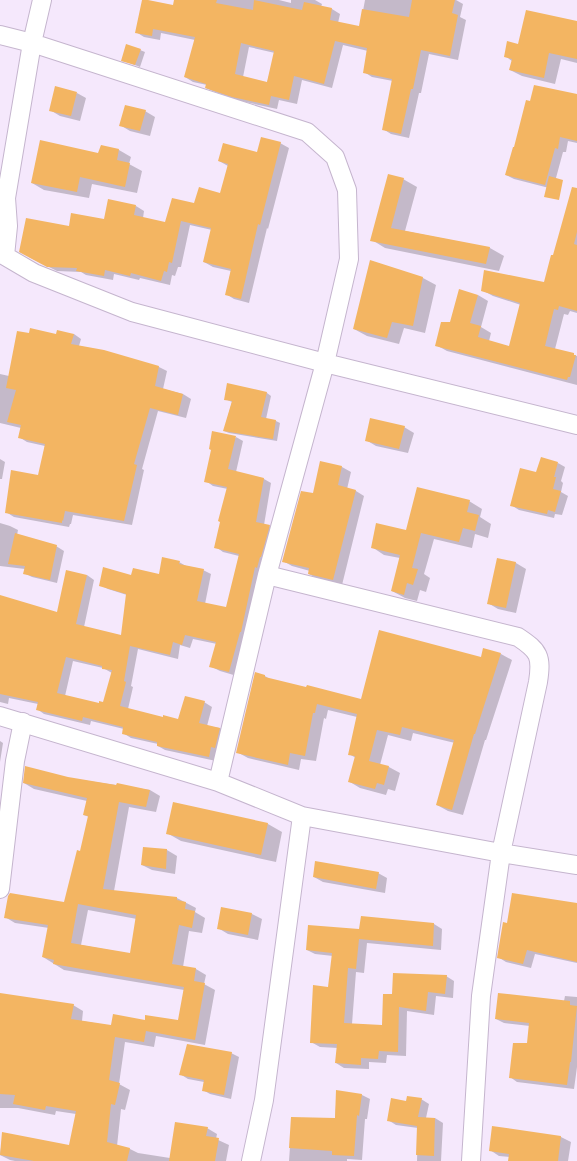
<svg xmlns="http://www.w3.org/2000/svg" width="577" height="1161" font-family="Raleway,sans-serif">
  <rect width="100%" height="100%" fill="#f5e8fc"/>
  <path fill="#0003" fill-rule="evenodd" d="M143,0l31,6 1,-6h104l12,3v-3h24l7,4 -1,3 11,2 8,5 -2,9 22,4 5,-27h91l7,4 -3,13 6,3 -8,40 -29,-6 -8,39h-2l-10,45 -18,-4 -8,-5 10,-48 -21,-4 -8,-5 4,-21 -25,-6 -11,43 -30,-8 -5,24 -18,-4 -2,9 -36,-8 -26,-9 -9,-4 1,-3 -14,-3 -8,-5 10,-37 -34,-7 -1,7 -16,-3 -8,-5zM249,47l26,6 -8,30 -24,-6z
    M577,22v41l-16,-4 -6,25 -33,-8 -12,-6 2,-9 -7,-5 14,-11z
    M140,50l5,2 -5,15 -18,-7z
    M77,93l9,5 -6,23 -20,-5 -10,-6z
    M577,95v48l-9,-2 -2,11h-3l-10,37 -39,-10 -8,-4z
    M145,111l10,6 -5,19 -20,-5 -10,-6z
    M280,143l9,5 -21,81 -1,-1 -18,75 -15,-4 -8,-5 5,-23 -18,-4 -9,-5 8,-32 -22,-5 -9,42h-3l-3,9 -3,-1 -2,10 -30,-7 -1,2 -25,-6 -1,6 -27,-5 -5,-3 -24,-1 -28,-14 40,-30 36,-6 31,-15 8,5 -1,7 23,5 28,-19 27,-10 7,-28 -9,-5 39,-8z
    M101,146l18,4 12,7 -2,7 13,7 -5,22 -45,-9 -3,14 -45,-8 -12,-7 67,-29z
    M403,179l14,8 -12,44 85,17 14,8 -5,15 -114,-23 -13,-8z
    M577,219v94l-7,-2 -2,4 -4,-1 -9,35 22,7v29l-130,-34 -11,-6 15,-22 27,-28 10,6 -7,26 10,6 -2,8 21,6 11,-42 -28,-9 -11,-6 63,-7z
    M371,261l52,17 13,7 -11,48 -21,-5 -5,16 -32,-8 -13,-7z
    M74,334l7,5 -2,7 25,5 55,16 8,4 -4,18 20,5 8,5 -5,19 -28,-7 -16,58 2,1 -12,55 -59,-10 -2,9h-1l-1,3 -55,-10 -8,-5 33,-36 6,-30 -18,-4 -8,-5 2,-9 -21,-5v-49l9,2 47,-40z
    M228,384l39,9 4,3 -5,23 10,2 4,2 -3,18 -48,-8 -5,-2 8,-29 -7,-3z
    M404,427l10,6 -6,20 -32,-7 -10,-6z
    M236,437l7,4 -7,31 28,7 7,4 -7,42 5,1 8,4 -40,146 -17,-5 -8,-4 5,-23 -24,-5 -3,9 -10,-3 -2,14 -40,-10 -7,37 2,1 -5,22 36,9 15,2 25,-18 8,5 -5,19 13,2 7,5 -11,28 -51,-11 -7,-4v-2l-27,-6 -8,-5 1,-4 -33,-8 -1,4 -46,-11 -7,-5 1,-5 -29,-6 -1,6 -8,-2v-27l58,-62 29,-38 7,5 -10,47 38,9 5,-41 -19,-6 -8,-4 32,-9 27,-1 20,-13 7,4 17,4 8,4 -6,30 22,5 12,-53 -16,-4 -7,-5 12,-58 -15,-3 -7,-5zM73,661l30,7 9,5 -8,30 -4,2 -35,-9z
    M0,459l5,3 -3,17h-2z
    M321,463l21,4 9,5 -4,17 9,2 8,5 -22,89 -24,-6 -9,-5 1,-3 -18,-5 -9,-5 31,-67z
    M558,463l7,4 -4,14 2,2 -2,9 7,4 -6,19 -7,-1 -1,4 -35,-8 -8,-5 26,-31z
    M469,501l13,8 -2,8 11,7 -3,14 -13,-4 -3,14 -38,-9 -10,35 6,4 -4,14 -6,-2 -3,11 -12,-3 -13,-7 8,-33 -16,-3 -12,-8z
    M0,523l10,3 8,4 -1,5 39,11 8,5 -7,32 -25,-6 -8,-4 1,-4 -25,-3z
    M498,559l18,4 10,6 -10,44 -18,-4 -10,-6z
    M501,654l11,6 -26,80h-1l-22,75 -15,-4 -11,-6 18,-62 -42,-10 -2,8 -23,-6 -8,30 9,2 11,6 -5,18 -7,-2 -2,6 -26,-7 -10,-6 6,-24 -7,-4 8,-37 -29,-7 -2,9 -2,-1 -8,43 -15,-2 -2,11 -51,-12 -11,-6 28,-76 6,4 91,20 120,-42z
    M0,741l3,2 -3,19z
    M68,778l82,12 10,6 -4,16 -27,-5 -15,84 63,7 19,10 -1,4 10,6 -3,15 -13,-2 -6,36 13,2 10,6 -2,9 11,6 -10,55 -49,-9 -2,11 -29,-5 -6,42 11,6 -5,20 -4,-1 -4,37 13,3 8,4 32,5 37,-30 10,6 -1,5 13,6 -3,16h-211l-5,-1 -10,-5 3,-22 67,13 6,-32 -20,-3 -1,4 -37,-7h-18v-114l73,11 10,6 -1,10 30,5 34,-5 33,1 5,-32 -120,-20 -21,-13 6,-29 -34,-5 -10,-6 60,-14 16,-51 8,-35 -5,-2 3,-14 -53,-12 -10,-6zM88,910l49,9 -6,35 -50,-9z
    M174,803l94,21 14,8 -6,30 -95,-21 -14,-8z
    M144,848l23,2 10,6 -2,18 -23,-4 -10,-5z
    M378,873l9,5 -2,15 -62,-11 -9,-5z
    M577,904v59l-42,-9 -4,14 -25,-6 -8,-5 10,-33z
    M222,908l30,6 10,5 -4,21 -30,-6 -10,-6z
    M362,917l72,7 8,5 -1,21 -74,-7 -3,30 -8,-1 -4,52 31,2 10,-31 53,-19 8,5 -1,17 -17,-2 -2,19 -27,-4 -1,45 -19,-1 -1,8 -17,-1v7l-25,-1 -8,-5 2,-15 -18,-1 -9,-5 18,-54 4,-32 -18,-2 -8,-4 53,-20z
    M565,996l12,1v70l-3,22 -57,-7 -7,-5 18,-33 2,-18 -26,-3 -8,-4 68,-18z
    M231,1053l8,4 -8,42 -21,-5 -7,-4 1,-8 -16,-3 -8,-5z
    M337,1091l25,4 8,4 -3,20h-2l-3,41 -15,-1v2h-58l3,-43 43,1z
    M421,1099l8,5 -3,14h9l8,5 -2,38h-24l1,-33 -22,-3 -8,-5z
    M493,1127l68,10 10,5 -3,19h-59l1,-4 -11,-1 -9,-6z"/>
  <path fill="#f3b562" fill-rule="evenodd" d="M142,0h6l25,5 1,-5h43l-1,3 37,7 1,-10 48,10 2,-8 28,6 -2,12 29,6 3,-17 47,8 3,-17h43l-3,13 6,2 -8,41 -29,-6 -8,39h-2l-10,45 -19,-4 10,-51 -29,-6 4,-25 -32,-7 -11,43 -30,-8 -5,24 -18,-4 -2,9 -37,-8 -27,-9 1,-4 -22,-7 11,-40 -42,-8 -1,7 -17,-3zM241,43l33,8 -7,31 -32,-8z
    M526,10l51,11v38l-28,-6 -5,25 -35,-8 3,-11 -8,-2 3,-16 11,3z
    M126,44l15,5 -6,16 -14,-4z
    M534,85l43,9v47l-17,-4 -2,12 -3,-1 -10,37 -40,-10 8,-28h1l12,-47 4,1z
    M55,86l22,6 -6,24 -22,-5z
    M125,105l21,5 -6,21 -21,-5z
    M261,137l20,5 -21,83 -2,-1 -17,75 -16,-4 6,-26 -28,-7 8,-34 -30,-7 -9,42 -3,-1 -2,10 -3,-1 -3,10 -30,-8 -1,3 -25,-6 -1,6 -28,-5 1,-3 -30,-1 -28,-15 7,-34 43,8 2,-13 33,6 4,-20 28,6 -2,10 31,7 7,-24 22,5 5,-16 21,6 8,-29 -10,-3 5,-18 34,9z
    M40,140l58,13 3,-8 18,4 -2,11 13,3 -5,24 -45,-10 -3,15 -46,-9z
    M388,174l16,4 -13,50 99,19 -4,17 -116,-23z
    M549,176l14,4 -4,20 -15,-3z
    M572,187l5,1v44l-3,12 3,1v66l-18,-5 -1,4 -4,-1 -9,37 29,7v2h2l-6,22h-2l-1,3 -132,-34 6,-24h9l9,-33 19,6 -8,28 11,3 -3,11 31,9 11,-43 -39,-12 3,-21 60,12 7,-27h2z
    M370,260l53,17 -10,49 -21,-4 -5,16 -34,-9z
    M30,328l26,6 1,-4 17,4 -3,10 33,6 55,16 -4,20 28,8 -5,21 -28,-7 -16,56 3,1 -13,56 -59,-10 -2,10 -1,-1v3l-57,-10 6,-43 27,5 7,-31 -27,-6 3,-13 -14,-3 9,-32 -10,-2 11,-57 12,2z
    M227,383l40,9 -6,25 15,3 -3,19 -50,-8 9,-30 -8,-1z
    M370,418l35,8 -6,23 -34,-8z
    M212,431l24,5 -8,33 36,9 -8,44 14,3 -9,32h-1l-3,11 -2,-1 -14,65h-1l-11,40 -20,-5 7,-25 -31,-7 -3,10 -9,-3 -3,13 -40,-9 -6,35 2,1 -6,24 43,11v-2l15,4 7,-23 20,5 -6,22 21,5 -5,20 -4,-1 -2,10 -52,-11v-4l-35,-8 1,-7 -40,-10 -1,4 -46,-11 2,-8 -38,-8v-99l57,17 9,-42 21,5 -11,49 45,11 5,-41 -27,-8 4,-19 28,8 2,-7 26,6 3,-17 18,4 -1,3 25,5 -7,32 29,6 13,-53 -25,-6 6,-26 -2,-1 9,-34 -23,-5 7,-32 -2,-1zM66,657l36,9v3l10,1 -9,32 -4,-1v2l-42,-10z
    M541,457l17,5 -4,15h2l-3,12 8,2 -6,21 -7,-2 -1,4 -37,-8 10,-38 16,4z
    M320,461l22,5 -4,19 18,5 -23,90 -25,-6 1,-6 -27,-6 19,-71 12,2z
    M417,487l53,13 -3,12 12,3 -4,16 -12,-3 -4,14 -38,-9 -9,35 6,1 -5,16 -6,-2 -3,12 -13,-4 9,-36 -29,-7 5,-25 30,7z
    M15,533l42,12 -7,35 -27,-6 2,-8 -17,-2z
    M497,558l19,4 -10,46 -19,-4z
    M379,630l102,27 2,-9 18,5 -26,81h-1l-22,76 -16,-5 18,-65 -52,-13 -2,8 -23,-5 -8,31 20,5 -5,19 -7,-2 -2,6 -27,-7 7,-26 -7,-1 9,-41 -40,-10 -2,9h-2l-8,43 -15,-3 -2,12 -52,-12 19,-81 10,3v2l41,10 1,-2 54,14z
    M25,766l43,11 48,8 1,-2 33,7 -4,17 -27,-5 -16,87 74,8v3l9,2 -1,7 10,2 -3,17 -13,-3 -7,39 24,4 -2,13 11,2 -10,57 -49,-9 -2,11 -29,-5 -6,43 11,3 -5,22 -4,-1 -4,38 23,6 -3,13h-93l-34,-6 2,-23 67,13 7,-34 -30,-5 -1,4 -32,-6 2,-9 -15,-1v-101l74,11 -3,15 40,6 2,-11 32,6v-5l33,5 6,-33 -131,-23 1,-4 -12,-3 6,-32 -44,-7 4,-22 2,-3 54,9 13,-52 3,1 8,-35 -5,-1 4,-17 -64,-15zM78,904l58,11 -6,38 -59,-10z
    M173,802l95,21 -7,32 -95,-21z
    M143,847l24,2 -1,20 -25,-4z
    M315,861l64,11 -3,17 -63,-12z
    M512,893l65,10v59l-50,-12 -4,14 -26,-6 6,-36 4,1z
    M221,907l31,6 -4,22 -31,-6z
    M361,916l73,7 -1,23 -74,-7 -3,30 -8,-1 -4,55 38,2 1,-31h9l1,-21 54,2 -2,19 -17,-2 -2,19 -27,-4 -1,45 -19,-1 -1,8 -17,-1v7l-26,-2 2,-19 -27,-1 3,-58 15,2 4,-34 -26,-3 2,-25 51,4z
    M498,993l72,8v4l7,1 -6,56h-1l-3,23 -58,-7 4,-35h14l2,-20 -34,-4z
    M187,1044l45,8 -8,43 -22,-4 2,-11 -25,-5z
    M336,1090l26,4 -3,22 -2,-1 -3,41 -22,-1v-4l-43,-3 2,-31 44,1z
    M407,1096l15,2 -4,19 17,1 -1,38 -18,-1 1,-29 -30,-5 4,-23 15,3z
    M175,1122l33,5 -2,9 13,2 -4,23h-46z
    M492,1126l69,10 -3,25h-50l1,-7 -20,-3z"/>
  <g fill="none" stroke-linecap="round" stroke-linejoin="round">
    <defs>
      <path id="street" d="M42,0l-10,43 -26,155 2,28 -3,30 29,17 98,39 193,51 252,62
        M0,35l32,8 275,89 28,25 12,33 2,69 -24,104 -58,212 -49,207
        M267,575l251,62c21,14 24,19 20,45l-37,171 -20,143 -10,165
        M0,716l218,66 84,34 199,37 76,12
        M0,889l15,-128 8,-39
        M251,1161l13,-61 38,-284"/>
    </defs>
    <use href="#street" stroke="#c5b5ce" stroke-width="20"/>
    <use href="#street" stroke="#fff" stroke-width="18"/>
  </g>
</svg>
